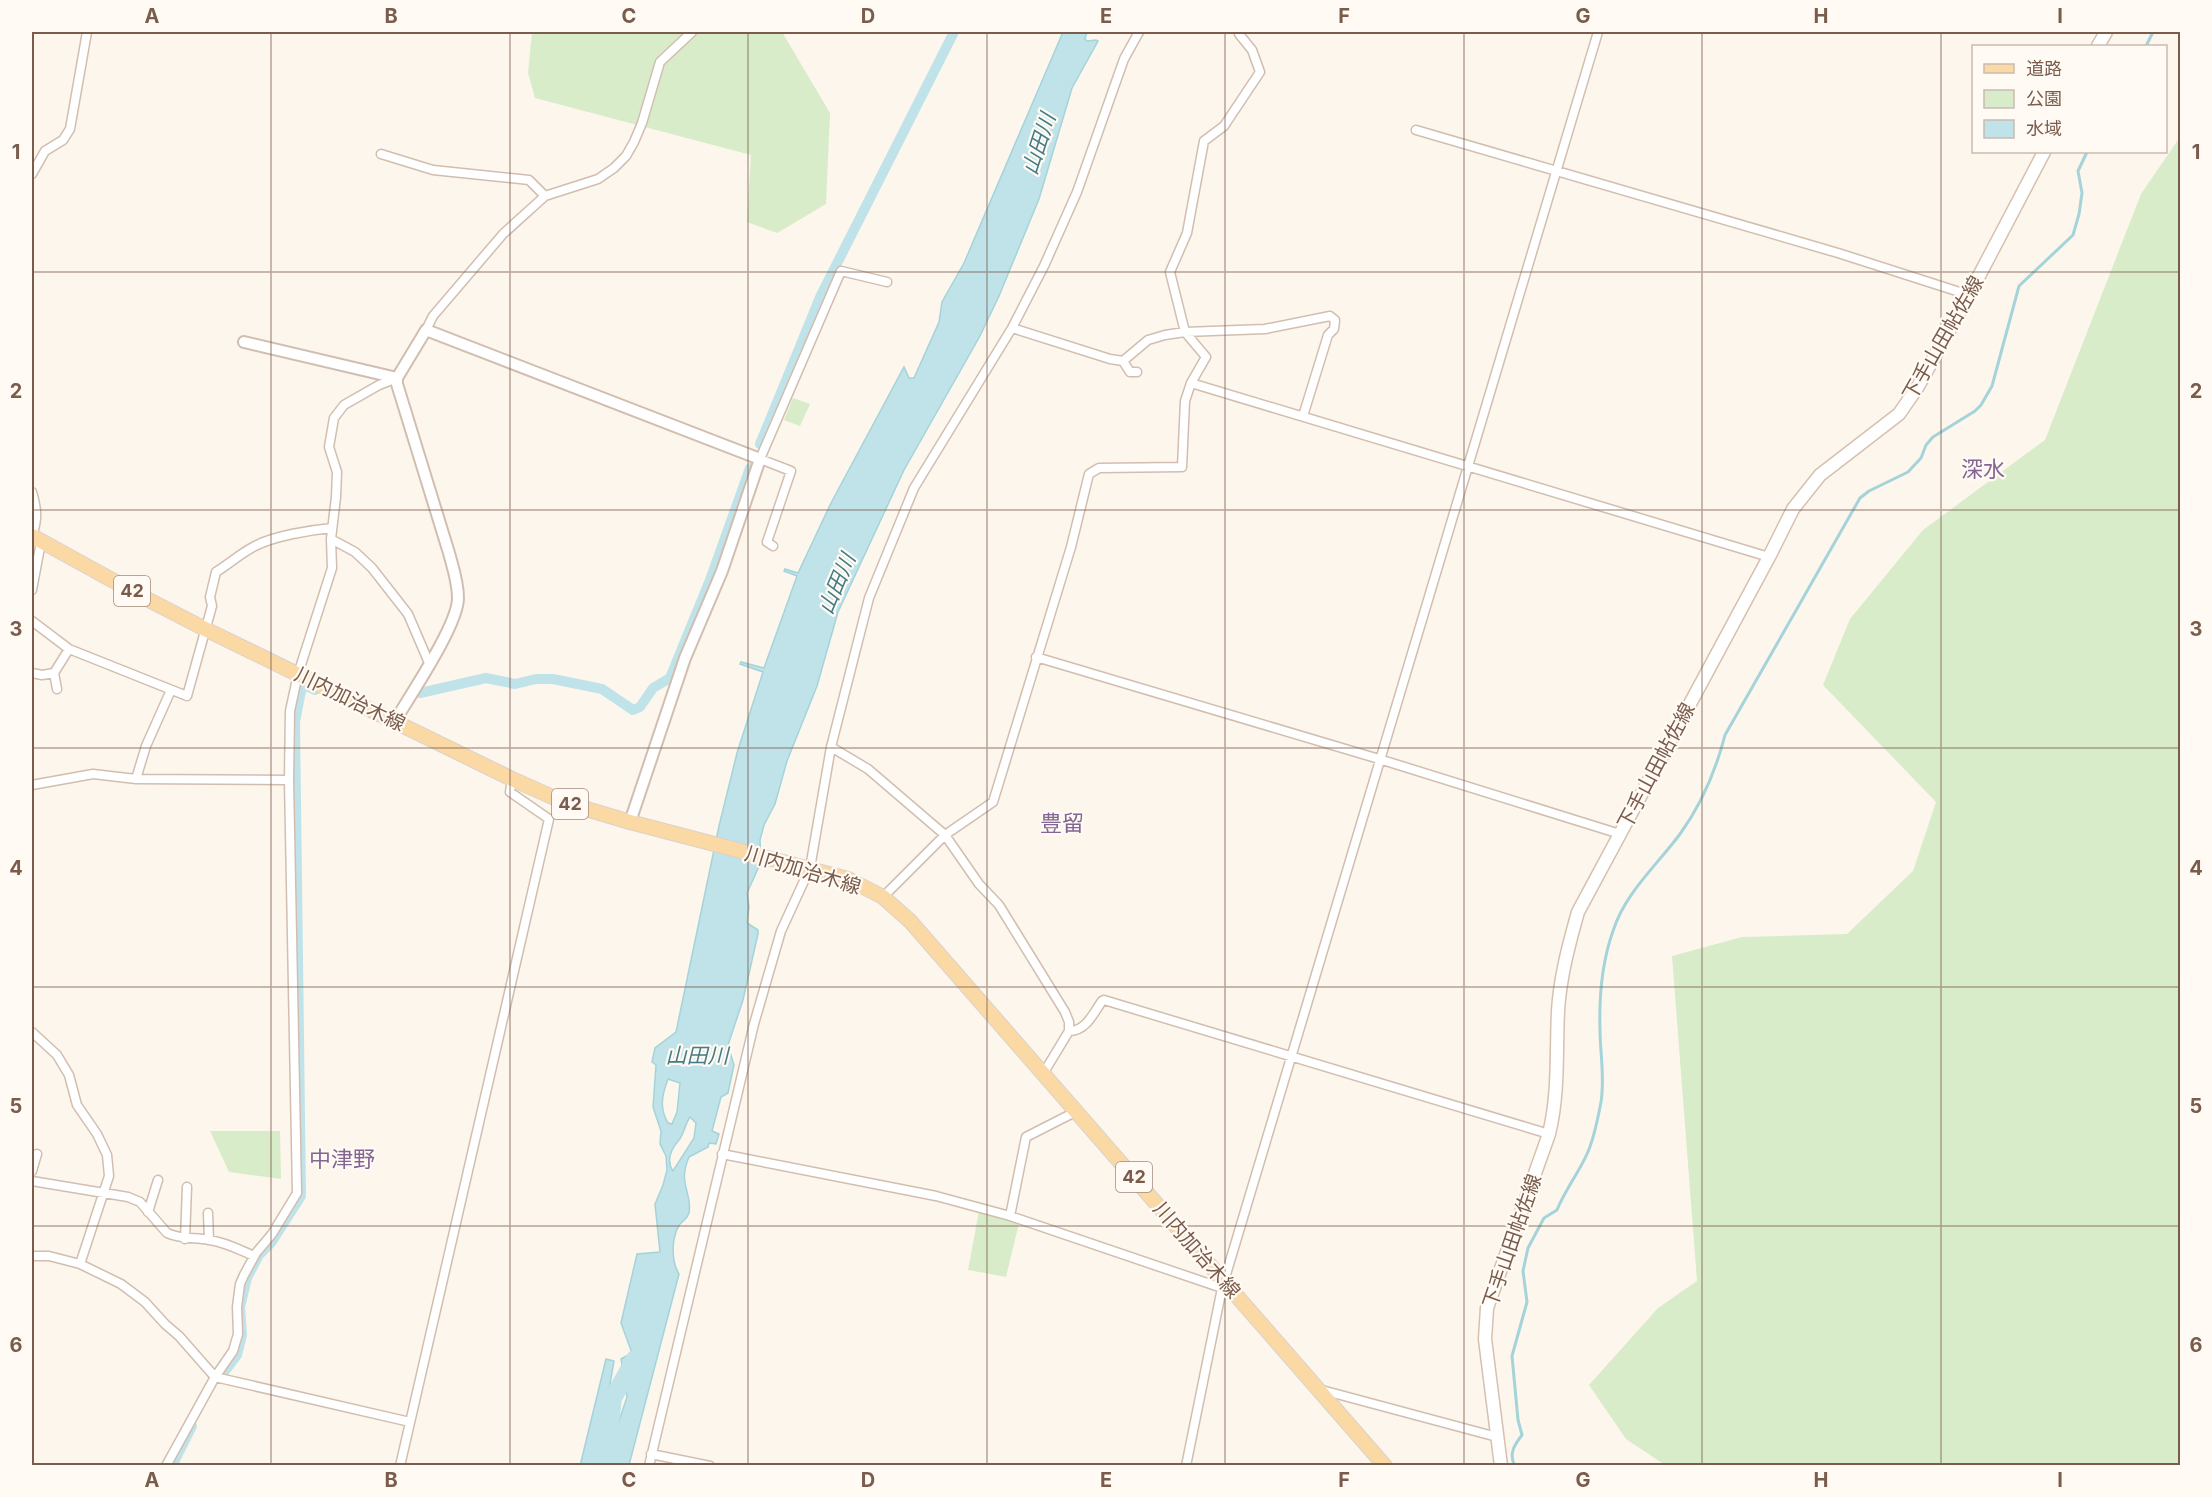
<svg xmlns="http://www.w3.org/2000/svg" width="2212" height="1497" font-family="Inter,'Noto Sans JP',sans-serif">
  <rect width="100%" height="100%" fill="#fdf6ec"/>
  <path fill="#d8ecc9" d="M532,32h250l48,81 -4,91 -49,29 -30,-11 4,-67 -216,-57 -7,-25z
    M2180,137v1328h-515l-39,-26 -37,-54 69,-77 39,-27 -25,-325 70,-19 105,-3 66,-63 23,-69 -113,-117 27,-66 73,-89 122,-90 96,-246z
    M793,398l17,6 -10,22 -16,-6z
    M210,1131h70l1,48 -52,-7z
    M979,1211l40,12 -13,54 -38,-7z"/>
  <path fill="#bfe3e8" stroke="#a5d3da" stroke-width="1.5" fill-rule="evenodd" d="M1063,32h24l-2,7 2,2 9,-1 2,1 -26,47 -33,111 -40,97 -19,40 -76,134 -66,142 -21,74 -30,75 -12,43 -11,21 -4,15 1,22 -14,31 2,14 -2,16 11,7v4l-15,66 -15,45 6,20 -6,28 -7,4 -9,34 7,3 -3,10 -7,-1 -1,4 -19,10c-12,27 4,36 0,56 -2,6 -5,7 -9,11 -9,13 -9,37 -1,50l-50,191 -49,1 26,-107 8,2 -5,29 -5,55 2,7 10,-22 11,-33 -6,-38 11,-6 -11,-30 16,-69 23,-2 -5,-48 8,-19 4,-15 -1,-14 -6,-12 1,-13 -8,-24 3,-42 -4,-3 3,-14 21,-16 43,-206 18,-73 26,-81 -23,-8 1,-2 23,6 33,-92 -13,-5 1,-2 13,4 33,-70 73,-136 5,11h5l25,-56 3,-20 22,-39zM668,1079l12,4 -3,29 -5,12 -4,-1c-9,-15 -6,-28 0,-44zM690,1117l6,6 -2,15 -21,33c-8,-12 -1,-23 6,-31 5,-6 6,-16 11,-23z"/>
  <g fill="none" stroke-linecap="round" stroke-linejoin="round">
    <path stroke="#a5d3da" stroke-width="3" d="M2146,46l7,-14
      M1515,1466c-7,-12 0,-22 7,-31l-4,-15 -6,-64 15,-54 -4,-31 5,-23 16,-30 13,-8c8,-20 21,-36 30,-56 7,-15 11,-36 14,-52 4,-25 -1,-49 -1,-73 -1,-33 2,-67 13,-98 12,-38 44,-66 67,-97 21,-29 36,-64 45,-99l135,-237 9,-7 39,-19 13,-14 5,-13 7,-8 42,-26 6,-6 11,-19 27,-100 54,-51 6,-21 3,-21 -4,-22 9,-19"/>
    <path stroke="#bfe3e8" stroke-width="10" d="M760,444l61,-149 133,-263
      M420,693l66,-15 29,6 21,-5h17l49,10 31,21 7,-3 13,-19 17,-10 40,-98 40,-112
      M225,1371l12,-16 5,-20 -2,-28 7,-29 12,-23 12,-12 30,-47 -6,-474 6,-31 3,-6 11,5
      M172,1466l20,-40"/>
    <path stroke="#bfe3e8" stroke-width="18" d="M605,1466l8,-68 22,-39"/>
    <defs>
      <path id="minor" d="M1416,130l422,123 131,42
        M381,154l52,16 96,10 16,16
        M32,174l13,-23 18,-11 7,-11 17,-97
        M1012,328l98,31 13,2 25,-21 17,-5 20,-3 80,-3 65,-13 5,4 -1,9 -6,6 -25,81
        M426,330l7,-14 70,-82 42,-38 53,-17 16,-11 12,-12 8,-14 8,-19 18,-61 32,-30
        M1123,361l7,11h7
        M1191,383l578,174
        M32,492c5,17 6,27 0,44
        M331,539l24,13 17,16 36,46 21,49
        M773,546l-6,-4 24,-71 -31,-12 81,-188 46,11
        M32,590l9,-48
        M32,621l37,28 118,47 25,-90 -2,-9 6,-25c13,-8 25,-19 39,-26 19,-10 55,-16 77,-18
        M1036,657l343,102 241,75
        M32,673l10,2 12,-2 15,-24
        M54,673l3,16
        M831,747l37,22 77,66 34,49 20,21 66,107 4,10v9l-26,43
        M136,779l10,-33 25,-56
        M32,785l61,-11 43,5 153,1
        M883,897l62,-62 48,-33 78,-255 18,-73 10,-6 83,-1 3,-66 6,-18 15,-26 -21,-25 -15,-60 17,-39 17,-92 20,-15 36,-54 -8,-22 -13,-16 1,-2
        M1069,1031c17,0 24,-17 33,-30l2,-1 445,134
        M32,1032l25,23 12,20 8,30 20,29 10,21 2,21 -29,88 -31,-8h-17
        M722,1154l214,42 74,20 212,72
        M32,1171l5,-17
        M32,1181l96,16 12,5 27,31c15,7 28,4 42,7 16,2 31,10 45,16
        M148,1212l10,-32
        M208,1213l1,27
        M1010,1216l16,-79 51,-26
        M185,1239l2,-52
        M80,1264l41,20 24,18 20,22 14,12 36,41 195,45
        M1318,1389l179,48
        M651,1454l59,12
        M166,1466l49,-89 18,-26 5,-17 -1,-27 3,-23 4,-9 12,-22 16,-19 25,-41 -8,-413 1,-69 8,-37 34,-106 -1,-29 5,-42 1,-25 -8,-25 5,-29 10,-13 35,-20 18,-7
        M400,1466l149,-647 -39,-27 2,-13
        M649,1466l105,-442 27,-93 29,-63 21,-121 38,-149 45,-110 98,-160 32,-62 33,-74 47,-133 15,-27
        M1186,1466l36,-178 376,-1256"/>
      <path id="tertiary" d="M244,342l153,36
        M395,721c16,-27 63,-96 63,-123 0,-16 -5,-30 -9,-45l-52,-169v-6l29,-48 334,129 -38,112 -37,87 -55,164"/>
      <path id="secondary" d="M2098,46l8,-14
        M1501,1466l-16,-127 2,-31 62,-174c10,-41 7,-81 9,-123 2,-34 11,-67 20,-99l191,-355 24,-48 27,-34 79,-61 18,-26 52,-93 75,-143"/>
      <path id="primary" d="M32,536l109,60 64,33 307,150 54,24 64,19 218,57 35,18 27,24 475,545"/>
    </defs>
    <use href="#minor" stroke="#d1beb0" stroke-width="11"/>
    <use href="#tertiary" stroke="#d1beb0" stroke-width="14"/>
    <use href="#secondary" stroke="#d6c0b0" stroke-width="15"/>
    <use href="#primary" stroke="#dad1cd" stroke-width="16"/>
    <use href="#minor" stroke="#fff" stroke-width="8"/>
    <use href="#tertiary" stroke="#fff" stroke-width="10"/>
    <use href="#secondary" stroke="#fff" stroke-width="12"/>
    <use href="#primary" stroke="#fbd9a5" stroke-width="14"/>
  </g>
  <path fill="none" stroke="#7a5c4d" stroke-width="1.5" stroke-opacity="0.55" d="M271,32v1434M510,32v1434M748,32v1434M987,32v1434M1225,32v1434M1464,32v1434M1702,32v1434M1941,32v1434M32,272h2148M32,510h2148M32,748h2148M32,987h2148M32,1226h2148"/>
  <g text-anchor="middle" stroke-width="4.5" stroke-linejoin="round" paint-order="stroke">
    <g fill="#fffaf3" stroke="#a28b7f" stroke-width="1.5">
      <rect x="114" y="576" width="36" height="30" rx="4.5"/>
      <rect x="552" y="789" width="36" height="30" rx="4.5"/>
      <rect x="1116" y="1162" width="36" height="30" rx="4.5"/>
    </g>
    <g font-size="18" font-weight="bold" fill="#7a5c4d">
      <text x="132" y="597">42</text>
      <text x="570" y="810">42</text>
      <text x="1134" y="1183">42</text>
    </g>
    <g font-size="20" fill="#7a5c4d" stroke="#fffaf3">
      <text transform="translate(1943 338) rotate(-60)" y="7">下手山田帖佐線</text>
      <text transform="translate(350 699) rotate(26)" y="7">川内加治木線</text>
      <text transform="translate(1656 766) rotate(-62)" y="7">下手山田帖佐線</text>
      <text transform="translate(803 870) rotate(17)" y="7">川内加治木線</text>
      <text transform="translate(1512 1241) rotate(-71)" y="7">下手山田帖佐線</text>
      <text transform="translate(1197 1250) rotate(49)" y="7">川内加治木線</text>
    </g>
    <g font-size="21" font-style="italic" fill="#437c86" stroke="#fffaf3">
      <text transform="translate(1039 144) rotate(-72)" y="7">山田川</text>
      <text transform="translate(837 584) rotate(-67)" y="7">山田川</text>
      <text x="697" y="1063">山田川</text>
    </g>
    <g font-size="22" fill="#846695" stroke="#fffaf3">
      <text x="1983" y="477">深水</text>
      <text x="1062" y="831">豊留</text>
      <text x="342" y="1167">中津野</text>
    </g>
  </g>
  <rect width="2212" height="1497" fill="none" stroke="#fffaf3" stroke-width="66"/>
  <rect x="1972" y="45" width="195" height="108" fill="#fffaf3" stroke="#cabbb1" stroke-width="1.5"/>
  <rect x="1984" y="64" width="30" height="9" fill="#fbd9a5" stroke="#cabbb1" stroke-width="1.5"/>
  <text x="2026" y="75" font-size="18" fill="#7a5c4d">道路</text>
  <rect x="1984" y="90" width="30" height="18" fill="#d8ecc9" stroke="#cabbb1" stroke-width="1.5"/>
  <text x="2026" y="105" font-size="18" fill="#7a5c4d">公園</text>
  <rect x="1984" y="120" width="30" height="18" fill="#bfe3e8" stroke="#cabbb1" stroke-width="1.5"/>
  <text x="2026" y="135" font-size="18" fill="#7a5c4d">水域</text>
  <rect x="33" y="33" width="2146" height="1431" fill="none" stroke="#7a5c4d" stroke-width="2"/>
  <g font-size="20" text-anchor="middle" font-weight="bold" fill="#7a5c4d">
    <text x="152" y="23">A</text>
    <text x="391" y="23">B</text>
    <text x="629" y="23">C</text>
    <text x="868" y="23">D</text>
    <text x="1106" y="23">E</text>
    <text x="1344" y="23">F</text>
    <text x="1583" y="23">G</text>
    <text x="1821" y="23">H</text>
    <text x="2060" y="23">I</text>
    <text x="16" y="159">1</text>
    <text x="2196" y="159">1</text>
    <text x="16" y="398">2</text>
    <text x="2196" y="398">2</text>
    <text x="16" y="636">3</text>
    <text x="2196" y="636">3</text>
    <text x="16" y="875">4</text>
    <text x="2196" y="875">4</text>
    <text x="16" y="1113">5</text>
    <text x="2196" y="1113">5</text>
    <text x="16" y="1352">6</text>
    <text x="2196" y="1352">6</text>
    <text x="152" y="1487">A</text>
    <text x="391" y="1487">B</text>
    <text x="629" y="1487">C</text>
    <text x="868" y="1487">D</text>
    <text x="1106" y="1487">E</text>
    <text x="1344" y="1487">F</text>
    <text x="1583" y="1487">G</text>
    <text x="1821" y="1487">H</text>
    <text x="2060" y="1487">I</text>
  </g>
</svg>
